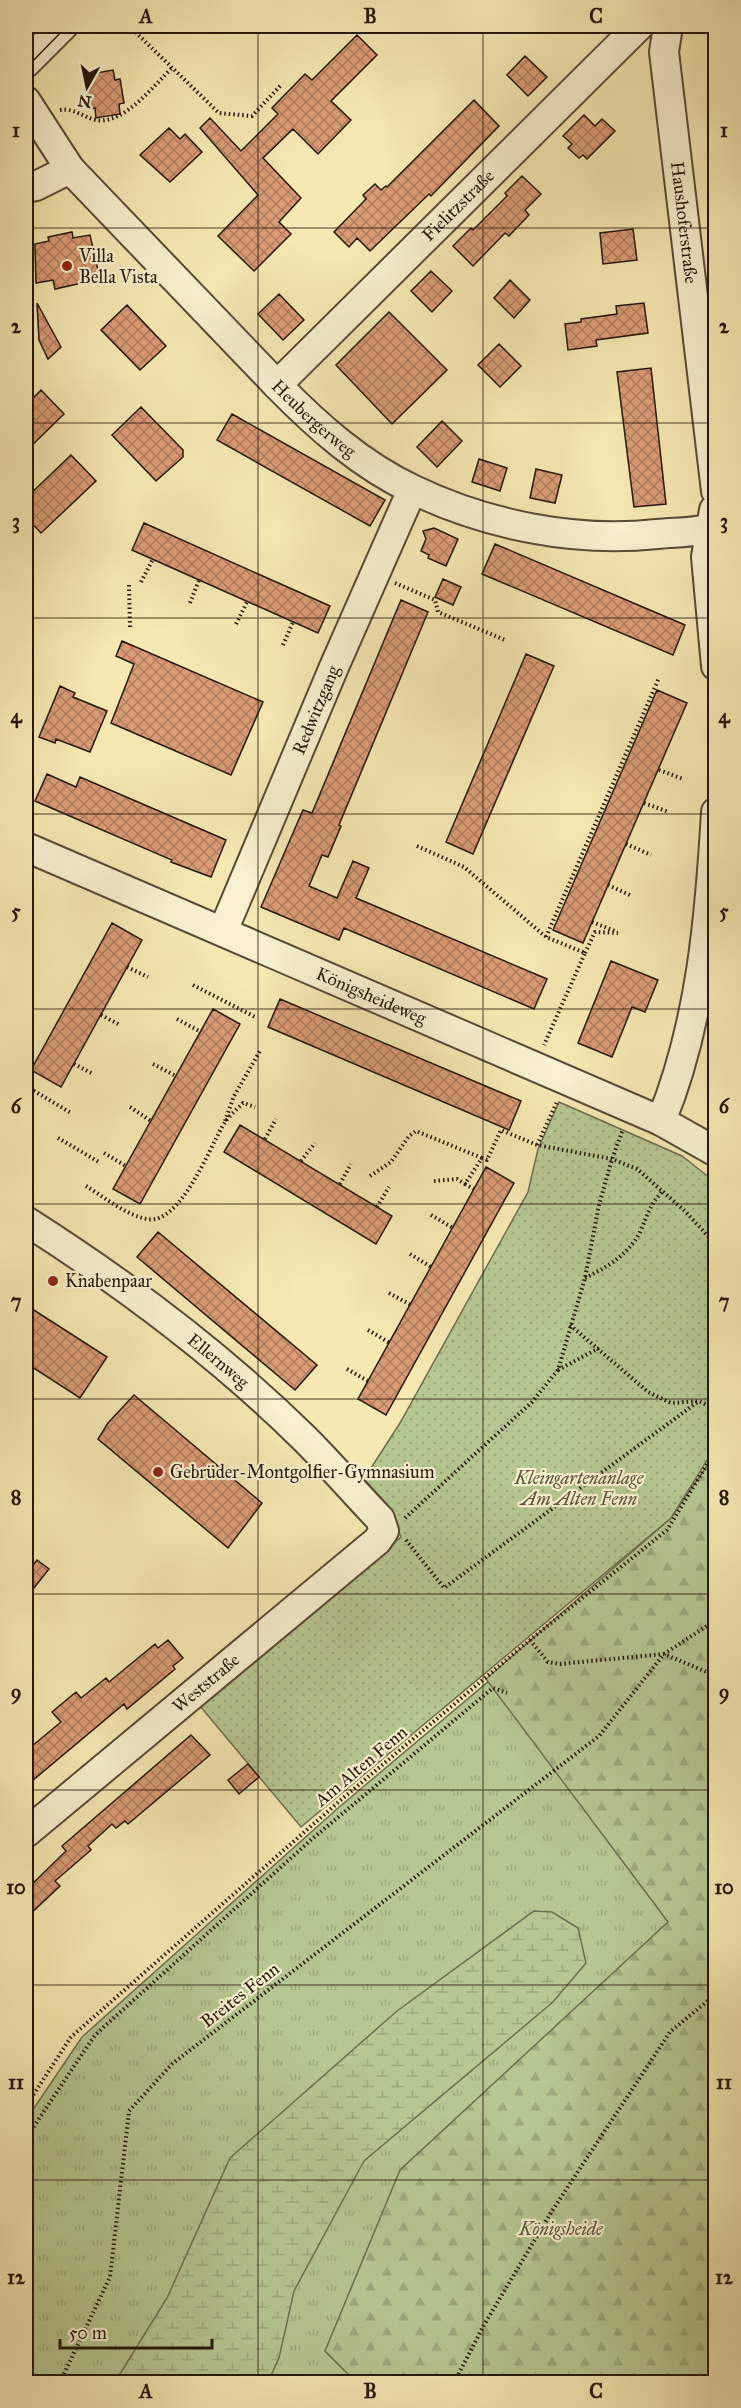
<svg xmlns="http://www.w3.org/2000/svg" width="741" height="2408" font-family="'IM FELL Great Primer',serif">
  <defs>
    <pattern id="grass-tufts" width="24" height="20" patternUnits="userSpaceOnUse" patternTransform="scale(1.5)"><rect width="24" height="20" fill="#b6c791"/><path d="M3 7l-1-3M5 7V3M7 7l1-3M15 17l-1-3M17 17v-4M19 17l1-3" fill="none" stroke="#9caa7c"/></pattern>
    <pattern id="forest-firs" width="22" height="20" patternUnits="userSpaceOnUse" patternTransform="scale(1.5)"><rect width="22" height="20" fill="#b6c791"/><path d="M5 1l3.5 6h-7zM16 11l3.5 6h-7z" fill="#9caa7c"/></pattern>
    <pattern id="wetland-marsh" width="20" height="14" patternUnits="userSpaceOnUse" patternTransform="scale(1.5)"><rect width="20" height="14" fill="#b6c791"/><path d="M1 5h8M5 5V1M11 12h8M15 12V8" fill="none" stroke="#9caa7c"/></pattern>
    <pattern id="park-dots" width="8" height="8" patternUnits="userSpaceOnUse" patternTransform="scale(1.5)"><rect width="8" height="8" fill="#b6c791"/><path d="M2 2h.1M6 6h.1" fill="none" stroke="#9caa7c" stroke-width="1.8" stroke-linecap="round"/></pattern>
    <pattern id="building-cross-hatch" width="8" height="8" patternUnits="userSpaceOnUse" patternTransform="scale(1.5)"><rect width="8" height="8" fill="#d99b76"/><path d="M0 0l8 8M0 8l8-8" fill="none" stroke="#b07d5f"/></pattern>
  </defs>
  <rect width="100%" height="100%" fill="#f5e8b3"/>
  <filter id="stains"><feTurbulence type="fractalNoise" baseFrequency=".00333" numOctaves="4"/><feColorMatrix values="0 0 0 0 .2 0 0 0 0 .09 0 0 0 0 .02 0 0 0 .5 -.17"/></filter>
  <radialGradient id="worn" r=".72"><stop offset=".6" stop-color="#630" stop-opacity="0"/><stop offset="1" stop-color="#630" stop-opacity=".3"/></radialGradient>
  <path fill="url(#grass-tufts)" stroke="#6d6e4e" stroke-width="1.5" d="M527,1649l188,226 -297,507h-392v-262l56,-83 256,-229z"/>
  <path fill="url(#forest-firs)" stroke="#6d6e4e" stroke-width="1.5" d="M715,1454v928h-359l-31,-31 75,-181 268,-248 -182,-243 185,-161z"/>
  <path fill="url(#wetland-marsh)" stroke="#6d6e4e" stroke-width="1.5" d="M534,1911l18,1 26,16 8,35 -33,39 -189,159 -70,130 -15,67 -11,24h-153l52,-84 63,-140 167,-147z"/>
  <path fill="url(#park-dots)" stroke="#6d6e4e" stroke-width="1.5" d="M559,1102l123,54 33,26 1,242 -3,27 -42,67 -370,309 -101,-121 201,-169 -12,-30 -25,-28 36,-56 128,-231 10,-43z"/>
  <path fill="url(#building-cross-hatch)" stroke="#24160b" stroke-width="1.5" d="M357,35l20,20 -46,46 20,19 -33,34 -25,-25 -30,29 38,40 -22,24 12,12 -37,37 -36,-35 40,-41 -58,-67 10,-10 31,33 37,-37 -6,-6 33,-34 7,6z
    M525,56l22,21 -19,19 -21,-21z
    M113,70l2,10 5,-1 4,24 -5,1 1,10 -24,4 -1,-10 -5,1 -4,-23 5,-1 -1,-11z
    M474,100l25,26 -68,70 -2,-2 -59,57 -13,-13 -8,9 -15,-15 32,-33 -3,-4 12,-11 6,6 5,-4 1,1z
    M584,115l11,11 7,-7 13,12 -28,28 -4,-4 -4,3 -11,-10 4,-4 -9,-8z
    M169,128l11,11 5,-5 17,18 -32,30 -30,-27z
    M522,176l19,18 -16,16 4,5 -20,21 -4,-3 -32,33 -20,-20 18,-18 2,2 34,-34 -2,-3z
    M633,229l4,31 -34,4 -3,-31z
    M72,232l1,6 17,-3 10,44 -45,10 -2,-9 -17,3 -1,-39 14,-3 -1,-4z
    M431,271l21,20 -20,21 -21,-21z
    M510,280l20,20 -16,18 -20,-20z
    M279,294l25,26 -21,20 -25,-26z
    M37,303l24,44 -13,12 -9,-19z
    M644,303l4,30 -52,7 1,6 -29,4 -3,-26 16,-2v-3l36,-5 -1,-8z
    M127,305l39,41 -26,24 -39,-40z
    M389,312l58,58 -55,54 -56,-59z
    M499,344l22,22 -21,21 -22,-22z
    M651,368l15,136 -32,3 -17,-135z
    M41,390l23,24 -38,37v-46z
    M141,407l42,43v7l-27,24 -44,-46z
    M232,414l153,86 -15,26 -153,-86z
    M442,421l20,20 -25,26 -20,-20z
    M71,455l25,26 -55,52 -15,-16v-19z
    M479,459l28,9 -7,23 -28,-9z
    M536,469l26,6 -7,28 -25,-5z
    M144,523l186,83 -12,27 -186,-83z
    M434,528l24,11 -12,27 -18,-8 1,-3 -8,-4 5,-12 -3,-8z
    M495,544l190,81 -12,30 -191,-81z
    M443,579l18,8 -8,18 -18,-8z
    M401,600l27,12 -89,213 2,1 -13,31 -6,-2 -13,31 28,12 16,-37 16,7 -13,30 191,81 -13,30 -190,-81 -5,12 -78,-33 42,-97 9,3z
    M122,641l141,61 -32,73 -120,-52 23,-59 -18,-8z
    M526,654l28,12 -81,188 -27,-12z
    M60,686l15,7 -2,4 34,14 -17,41 -34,-13 -1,4 -16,-6z
    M657,690l30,13 -104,240 -30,-13z
    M47,774l29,13 4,-10 146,63 -15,37 -40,-15 1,-2 -137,-59z
    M112,923l30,17 -81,147 -30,-17z
    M611,961l47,19 -13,32 -13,-5 -20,50 -34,-14z
    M280,999l241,102 -12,29 -241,-103z
    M213,1009l27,15 -100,180 -27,-15z
    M240,1125l152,91 -16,28 -152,-92z
    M486,1167l28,16 -128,232 -28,-16z
    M158,1232l159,133 -22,25 -158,-133z
    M26,1305l81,52 -27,41 -54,-35z
    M134,1395l128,108 -34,45 -130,-109 10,-16z
    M37,1560l12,9 -23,29v-24z
    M168,1640l15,18 -10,8 2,3 -48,40 -3,-5 -98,82v-35l35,-29 -9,-10 24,-20 5,6 25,-20 3,4 46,-38 3,4z
    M191,1735l19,20 -82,69 -3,-3 -9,7 -4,-4 -24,22 3,4 -36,31 5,5 -34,32v-28l40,-39 -4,-5z
    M248,1764l11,13 -20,17 -11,-14z"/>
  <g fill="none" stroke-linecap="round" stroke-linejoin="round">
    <defs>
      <g id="minor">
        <path id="s1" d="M668,26l-4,26 52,439"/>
        <path d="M26,63l37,-37"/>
        <path id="s2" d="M26,101l44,68 207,216c40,41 85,81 137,105 73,35 162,53 243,44 19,-2 40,-1 59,-7"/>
        <path d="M26,188l10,-2 34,-17"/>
        <path id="s3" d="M277,385l362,-359"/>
        <path d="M714,510l-8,47 10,109"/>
        <path id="s4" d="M26,847l635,274 55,31"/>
        <path id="s5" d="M223,931l111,-264 78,-177"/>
        <path d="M661,1121c40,-97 49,-205 55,-309"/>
        <path id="s6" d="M26,1221c99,63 196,136 279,218 26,26 50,54 75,80l4,12 -7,10 -351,292"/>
      </g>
    </defs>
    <use href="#minor" stroke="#584a35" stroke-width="32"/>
    <path stroke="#24160b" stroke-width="4" stroke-dasharray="1.5 3" stroke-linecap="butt" d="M129,26l90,87 33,3 29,-31
      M60,110c15,-2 22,7 36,10 28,5 58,-35 76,-52
      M141,582l12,-23
      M395,583l40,17 3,12 67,28
      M129,585l1,42
      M190,603l9,-23
      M236,624l11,-22
      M283,645l10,-23
      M659,770l24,9
      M644,803l25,9
      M626,844l25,11
      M417,846l47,21 82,70 39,16 -41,92
      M608,885l24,11
      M592,922l23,9
      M546,937l113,-259
      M585,953l10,-21 23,1
      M127,967l21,10
      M193,985l64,33
      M101,1015l19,10
      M177,1019l24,13
      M74,1064l19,10
      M153,1064l23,12
      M26,1086l45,27
      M130,1107l21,14
      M225,1121l9,-25 26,-45
      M58,1138l41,24
      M265,1139l11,-20
      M537,1145l20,-43
      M104,1153l22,13
      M301,1161l14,-18
      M370,1176l21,-14 18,-26 7,-5 66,27
      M434,1181l23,-2 8,5 17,-26 5,2 14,-30 36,15 75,14 25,10 48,42 31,34
      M340,1184l11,-20
      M465,1184l9,5
      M86,1186c18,11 40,29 61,33 32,7 62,-69 75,-92 5,-9 14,-17 21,-24l12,4
      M377,1207l12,-20
      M431,1215l22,13
      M410,1254l21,13
      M585,1278c21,-10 43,-23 55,-46 8,-17 9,-27 23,-41
      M389,1293l22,12
      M570,1325l78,67 23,11 28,-2 17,9
      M368,1330l22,13
      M347,1369l21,12
      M558,1370l41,-22
      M405,1518l127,-116 26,-32 27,-92 14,-73 13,-46 11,-30
      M406,1540l38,48 255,-187
      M716,1568v17
      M530,1640l18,22 12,2 104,-10 52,22
      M26,2106l45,-69 271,-238 188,-159 137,-110 49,-80
      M26,2138l69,-103 217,-196 181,-151 14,5
      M60,2382l50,-105 19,-166 43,-47 427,-328 65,-82 52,-34
      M460,2382l-3,-5 27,-52 68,-114 118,-179 46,-38"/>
    <use href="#minor" stroke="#f8f0ce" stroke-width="28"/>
    <path stroke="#24160b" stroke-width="1.5" d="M26,68l41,-42"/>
  </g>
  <path fill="none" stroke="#24160b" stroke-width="1.5" stroke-opacity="0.55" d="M258,26v2356M483,26v2356M26,228h690M26,423h690M26,618h690M26,814h690M26,1009h690M26,1204h690M26,1399h690M26,1594h690M26,1790h690M26,1985h690M26,2180h690"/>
  <g fill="#8f2418" stroke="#f8f0ce" stroke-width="2">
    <circle cx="67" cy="266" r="6"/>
    <circle cx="53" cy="1281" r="6"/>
    <circle cx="158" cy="1472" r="6"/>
  </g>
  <g text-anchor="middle" stroke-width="4.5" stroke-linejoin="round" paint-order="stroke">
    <g font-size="18" fill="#24160b" stroke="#f8f0ce">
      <text dy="6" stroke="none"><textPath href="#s3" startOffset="255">Fielitzstraße</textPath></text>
      <text dy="6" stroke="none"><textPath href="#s1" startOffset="198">Haushoferstraße</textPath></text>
      <text dy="6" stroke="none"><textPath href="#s2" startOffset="430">Heubergerweg</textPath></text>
      <text dy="6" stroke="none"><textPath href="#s5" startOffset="240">Redwitzgang</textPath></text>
      <text dy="6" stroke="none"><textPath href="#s4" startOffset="376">Königsheideweg</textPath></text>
      <text dy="6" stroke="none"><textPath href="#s6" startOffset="238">Ellernweg</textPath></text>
      <text transform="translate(206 1683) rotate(-40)" y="6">Weststraße</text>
      <text transform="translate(361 1766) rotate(-40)" y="6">Am Alten Fenn</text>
      <text transform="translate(240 1995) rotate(-38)" y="6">Breites Fenn</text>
    </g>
    <g font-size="18" fill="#24160b" stroke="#f8f0ce" text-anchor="start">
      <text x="79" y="262">Villa<tspan x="79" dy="21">Bella Vista</tspan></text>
      <text x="65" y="1287">Knabenpaar</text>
      <text x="170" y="1478">Gebrüder-Montgolfier-Gymnasium</text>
    </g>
    <g font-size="18" font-style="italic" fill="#57543a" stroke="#f8f0ce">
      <text x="579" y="1484">Kleingartenanlage<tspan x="579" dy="21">Am Alten Fenn</tspan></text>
      <text x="561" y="2235">Königsheide</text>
    </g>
  </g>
  <rect width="741" height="2408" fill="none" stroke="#f5e8b3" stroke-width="66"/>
  <g transform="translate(87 87) rotate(189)" stroke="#f8f0ce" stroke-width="4.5" paint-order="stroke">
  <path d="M0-4.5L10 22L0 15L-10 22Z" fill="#24160b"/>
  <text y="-9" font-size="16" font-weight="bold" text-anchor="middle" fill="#24160b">N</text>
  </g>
  <path d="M60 2339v9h152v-9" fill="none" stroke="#24160b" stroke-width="3"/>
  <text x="69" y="2339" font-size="18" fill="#24160b" stroke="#f8f0ce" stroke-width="4.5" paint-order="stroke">50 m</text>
  <rect x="33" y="33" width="675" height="2342" fill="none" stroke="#24160b" stroke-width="2"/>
  <g font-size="20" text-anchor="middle" font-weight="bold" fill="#24160b">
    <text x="146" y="23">A</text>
    <text x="370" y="23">B</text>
    <text x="596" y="23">C</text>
    <text x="16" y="137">1</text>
    <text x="724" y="137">1</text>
    <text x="16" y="333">2</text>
    <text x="724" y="333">2</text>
    <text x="16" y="528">3</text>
    <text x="724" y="528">3</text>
    <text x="16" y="723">4</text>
    <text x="724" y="723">4</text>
    <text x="16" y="918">5</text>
    <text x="724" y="918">5</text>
    <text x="16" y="1113">6</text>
    <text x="724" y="1113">6</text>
    <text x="16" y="1308">7</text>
    <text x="724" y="1308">7</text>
    <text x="16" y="1504">8</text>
    <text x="724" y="1504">8</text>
    <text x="16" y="1699">9</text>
    <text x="724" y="1699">9</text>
    <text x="16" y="1894">10</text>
    <text x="724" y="1894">10</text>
    <text x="16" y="2089">11</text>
    <text x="724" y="2089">11</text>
    <text x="16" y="2284">12</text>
    <text x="724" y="2284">12</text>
    <text x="146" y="2398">A</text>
    <text x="370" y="2398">B</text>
    <text x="596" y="2398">C</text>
  </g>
  <rect width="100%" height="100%" filter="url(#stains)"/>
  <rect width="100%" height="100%" fill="url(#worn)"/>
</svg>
